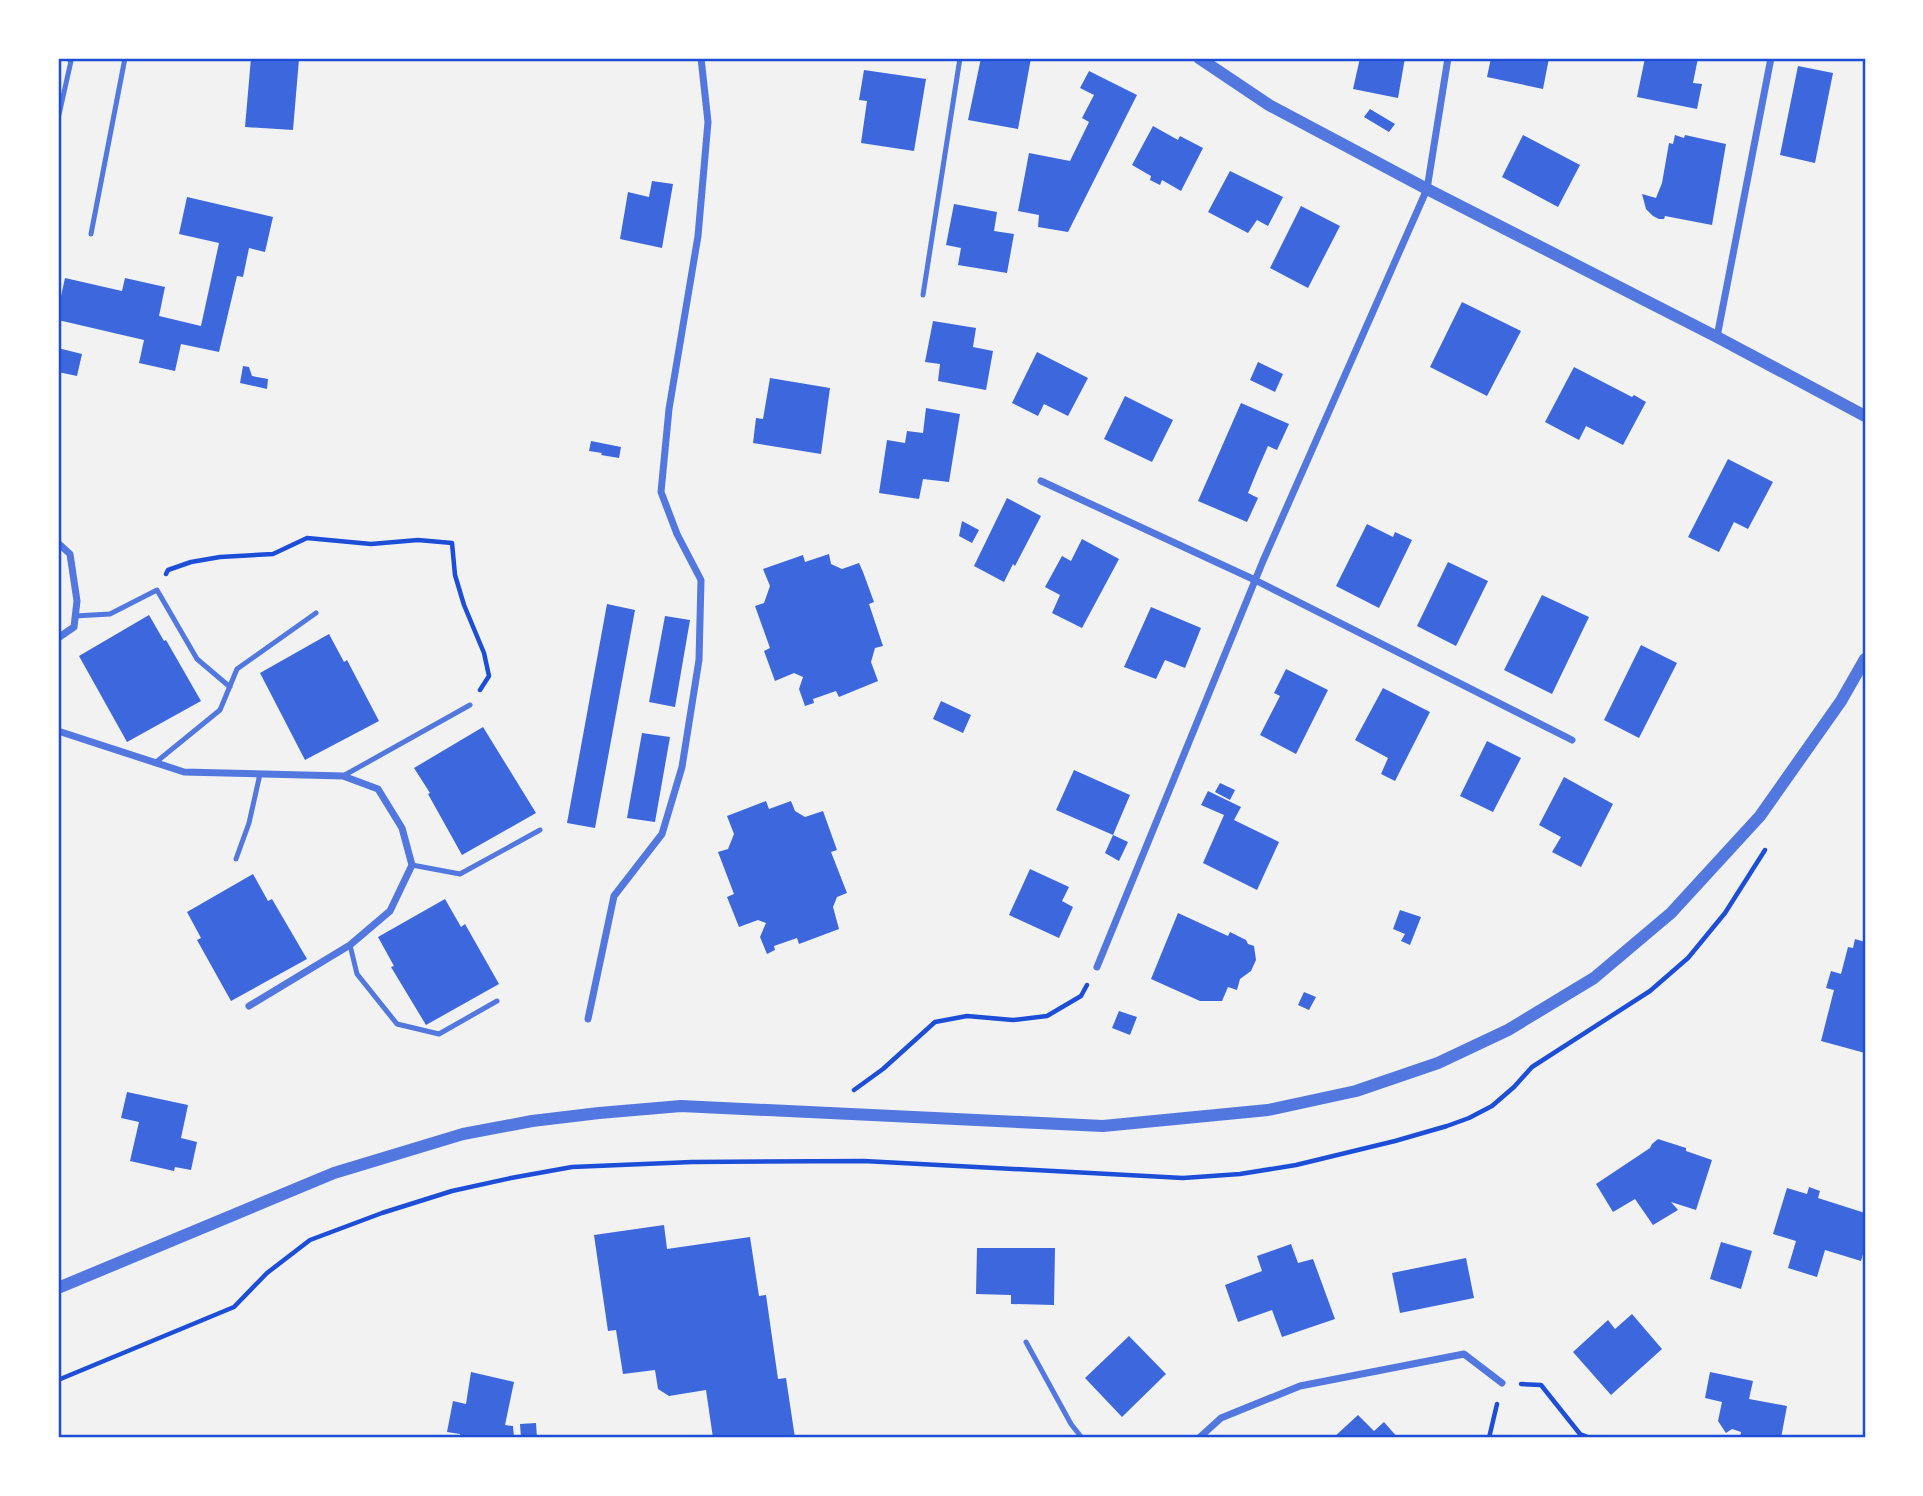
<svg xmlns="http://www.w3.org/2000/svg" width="1923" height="1496" font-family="Merriweather,serif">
  <rect width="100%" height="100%" fill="#f2f2f2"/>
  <path fill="#3d67dc" d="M251,58l48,1 -6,71 -48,-3z
    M981,58h50l-13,71 -50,-9z
    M1360,58h45l-7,40 -45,-9z
    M1491,58h58l-6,31 -56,-12z
    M1645,58h53l-5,25 9,1 -5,25 -60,-12z
    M1798,66l35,7 -18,90 -35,-8z
    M864,70l62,9 -12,72 -53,-8 6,-42 -8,-1z
    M1089,71l48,24 -69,137 -30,-5 1,-12 -21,-4 11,-58 41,8 19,-39 -7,-4 12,-23 -14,-7z
    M1370,109l25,15 -6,8 -25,-15z
    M1153,126l25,14 2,-4 23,12 -22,43 -19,-11 -2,5 -10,-5 1,-4 -19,-11z
    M1523,135l57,30 -22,42 -56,-30z
    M1675,135l9,3 1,-3 41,9 -14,81 -47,-9 -1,3h-5l-6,-3 -7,-7 -4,-15 14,4 6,-15 7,-40 4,1z
    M1230,171l53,26 -15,29 -11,-6 -9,13 -40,-21z
    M652,181l21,3 -11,64 -42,-9 8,-47 21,5z
    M187,197l86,20 -8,35 -16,-4 -6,29 -6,-1 -18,76 -38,-8 -6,27 -36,-8 5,-23 -86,-20v-10l7,-32 57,13 3,-13 40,9 -6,29 42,10 18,-83 -40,-9z
    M954,204l43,8 -3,19 20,3 -7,39 -49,-8 3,-17 -15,-3z
    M1301,206l39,20 -32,62 -38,-20z
    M1462,302l59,29 -34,65 -57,-29z
    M933,321l43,7 -3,19 20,4 -7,39 -48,-9 2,-17 -15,-2z
    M58,348l24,6 -5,22 -19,-4z
    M1037,352l51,26 -20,38 -24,-12 -6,12 -26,-13z
    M1258,362l25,12 -8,18 -25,-12z
    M243,366l6,1 3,9 16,3 -1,10 -27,-6z
    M1574,367l58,30 2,-2 12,7 -23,43 -37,-19 -7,14 -34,-18z
    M770,378l60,10 -9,66 -68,-11 3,-25 7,1z
    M1125,396l48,24 -21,42 -48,-23z
    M1241,403l48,21 -12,26 -9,-4 -11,25 -9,22 10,5 -11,24 -49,-21z
    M926,408l34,6 -11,68 -26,-3 -4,20 -40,-6 8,-53 18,3 2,-12 16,2z
    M591,441l30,6 -2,11 -18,-3 1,-2 -13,-2z
    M1728,459l45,23 -25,47 -14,-7 -15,30 -31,-15z
    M1007,498l34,18 -26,50 -2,-2 -9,18 -30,-16z
    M962,521l17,9 -7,13 -13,-7z
    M1367,524l26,13 2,-5 17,8 -33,68 -43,-22z
    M1082,539l37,20 -37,69 -30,-15 8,-18 -15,-8 17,-31 9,5z
    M829,554l2,10 11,5 17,-6 4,9 11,30 -5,2 14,42 -8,2 -4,14 7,19 -39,16 -3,-6 -23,8 1,4 -9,3 -6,-17 4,-12 -9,-4 -19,8 -11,-30 6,-3 -15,-42 9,-3 6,-17 -7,-17 40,-14 2,7z
    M1448,562l40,19 -32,65 -39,-20z
    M1542,595l47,22 -37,77 -48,-24z
    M607,604l28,6 -40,218 -28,-5z
    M1151,607l50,21 -16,40 -20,-8 -9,19 -32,-12z
    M149,615l15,26 2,-1 35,61 -74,41 -48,-86z
    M665,616l25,4 -15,87 -26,-5z
    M329,634l15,28 3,-2 32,61 -74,39 -45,-87z
    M1641,645l36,18 -38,75 -35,-18z
    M1286,669l42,21 -32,64 -36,-19 20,-39 -6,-3z
    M1383,688l47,24 -35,69 -14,-7 7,-16 -33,-18z
    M941,701l30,14 -8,18 -30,-14z
    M483,727l53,86 -74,42 -34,-61 2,-1 -16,-25z
    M642,733l28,4 -15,85 -28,-4z
    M1487,741l34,17 -28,54 -33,-16z
    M1074,770l56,25 -17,40 -57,-25z
    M1564,777l49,27 -32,63 -29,-15 9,-15 -22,-12z
    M1220,783l15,7 -5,10 -15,-8z
    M1208,791l33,16 -7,13 45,22 -22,48 -54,-27 21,-48 -23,-10z
    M766,801l3,8 22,-8 4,10 10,6 18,-6 14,39 -6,2 16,41 -10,4 -4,10 6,22 -40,15 -2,-6 -23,8 1,4 -8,4 -7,-17 6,-14 -8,-3 -19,7 -12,-30 7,-3 -16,-42 10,-3 6,-15 -7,-18z
    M1113,835l15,7 -9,19 -14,-8z
    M1030,869l39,18 -7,14 11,6 -14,31 -50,-23z
    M253,874l15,27 4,-2 35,60 -76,42 -34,-61 4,-2 -14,-26z
    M445,899l16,28 4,-3 34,60 -73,41 -35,-58 3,-1 -16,-29z
    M1400,910l21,7 -11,28 -9,-4 4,-7 -12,-5z
    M1178,913l50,23 2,-4 16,8 2,4 6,2 2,14 -5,11 -11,8 -3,11 -9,-3 -6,14h-22l-49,-22z
    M1855,939l10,3v111l-44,-12 13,-51 -8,-2 5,-17 10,3 7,-27 5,1z
    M1304,992l12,5 -7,13 -11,-5z
    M1119,1011l18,6 -7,18 -18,-7z
    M127,1092l61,13 -7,33 16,4 -6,28 -16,-3 -1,4 -44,-10 9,-39 -18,-4z
    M1658,1139l28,9v3l26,9 -16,50 -25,-8 7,8 -25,15 -18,-26 -22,13 -17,-28 54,-36 2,-4z
    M1809,1187l11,4 -2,7 47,15v34l-4,14 -36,-11 -8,27 -29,-9 8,-27 -23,-7 14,-46 20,6z
    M664,1225l3,24 83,-12 9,59 7,-1 12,84 8,-1 9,60h-82l-7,-48 -37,6 -11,-7 -3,-19 -32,4 -7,-44 -8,1 -14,-96z
    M1721,1242l31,9 -11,38 -31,-10z
    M1291,1244l7,19 15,-4 22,60 -53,18 -10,-27 -34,12 -13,-37 37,-14 -5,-15z
    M977,1248h78l-1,57 -43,-1v-9l-35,-1z
    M1466,1258l8,40 -74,15 -8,-40z
    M1632,1314l30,35 -51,46 -38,-43 35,-32 7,9z
    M1129,1336l37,38 -44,43 -37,-39z
    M471,1372l43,10 -9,43 8,1 1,12h-54v-4l-13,-2 6,-31 13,3z
    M1710,1372l43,9 -4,18 38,7 -6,32h-41l1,-6 -9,-3 -6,4 -8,-12 4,-19 -17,-4z
    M1358,1415l16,16 10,-9 14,16h-65z
    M536,1423l1,15h-16l-1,-14z"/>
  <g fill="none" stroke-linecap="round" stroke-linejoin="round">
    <path stroke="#1d4ed8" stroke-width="4.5" d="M166,574l2,-4 23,-8 29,-5 53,-3 34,-16 64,6 47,-4 34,3 3,32 9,30 20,48 5,23 -9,14
      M854,1090l29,-21 52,-47 32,-6 46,4 34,-4 34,-20 6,-11
      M58,1380l176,-73 33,-34 43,-33 72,-27 70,-22 59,-13 61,-11 120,-5 172,-1 319,17 57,-4 56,-9 99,-24 52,-15 22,-8 23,-12 22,-19 18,-20 118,-76 38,-33 37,-45 40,-63
      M1521,1384l20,1 39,49 10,4
      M1489,1438l8,-34"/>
    <path stroke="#5277de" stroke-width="5" d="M58,119l13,-58 -4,-3
      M91,234l34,-176
      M923,295l37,-237
      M75,616l35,-2 47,-24 40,69 33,28
      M155,763l65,-53 17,-41 79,-56
      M343,776l127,-71
      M236,859l13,-36 11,-49
      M412,865l48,9 80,-44
      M350,945l7,29 40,50 42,10 58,-33
      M1026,1342l45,82 11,14"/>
    <path stroke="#5277de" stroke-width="7" d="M1717,337l54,-279
      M1041,481l214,99 317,160
      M58,543l12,11 7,47 -3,26 -16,11
      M58,731l126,41 159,4 35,13 24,39 10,37 -22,46 -40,34 -101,61
      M1097,967l166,-406 164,-372 21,-131
      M588,1019l26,-123 48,-62 20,-67 17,-107 2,-80 -24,-46 -16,-42 8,-83 29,-173 10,-114 -7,-64
      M1199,1438l22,-20 79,-32 164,-32 38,29"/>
    <path stroke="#5277de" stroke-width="12" d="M1199,58l70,47 158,84 290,148 148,79
      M58,1288l276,-115 129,-39 69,-13 67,-8 82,-7 422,20 165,-16 88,-19 82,-28 70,-33 86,-52 77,-65 89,-97 81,-115 24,-42"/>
  </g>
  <rect width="1923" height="1496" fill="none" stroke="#ffffff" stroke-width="119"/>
  <rect x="60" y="60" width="1804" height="1376" fill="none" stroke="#1d4ed8" stroke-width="2.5"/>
</svg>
